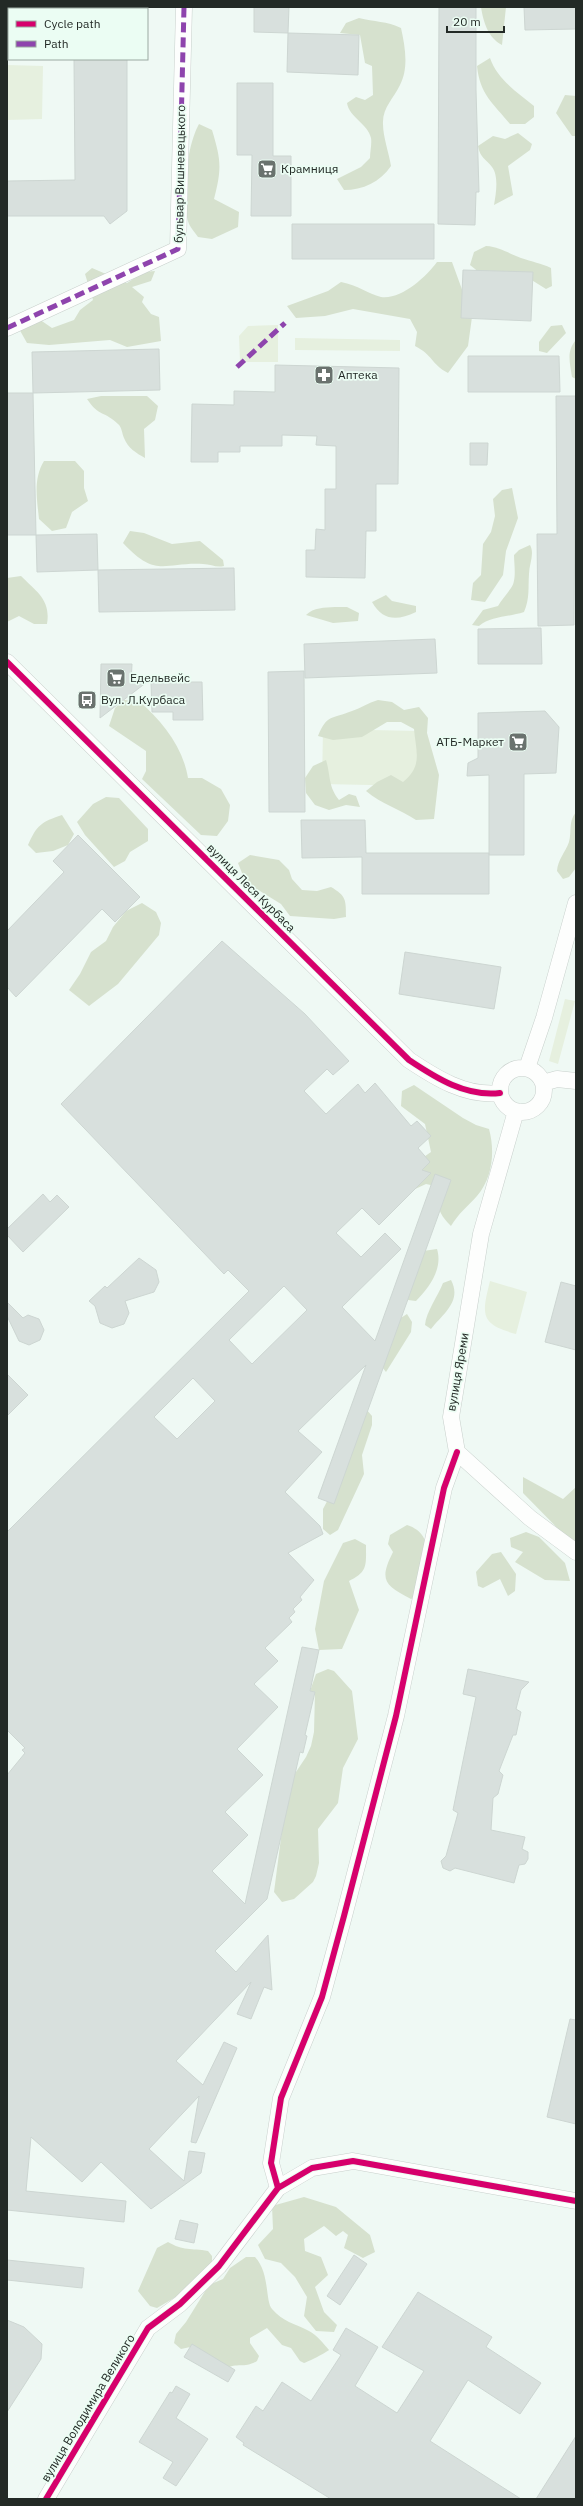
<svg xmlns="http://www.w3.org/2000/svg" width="583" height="2506" font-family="'IBM Plex Sans',sans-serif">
  <rect width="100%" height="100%" fill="#eff9f4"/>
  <path fill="#e6f0df" d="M7,65l36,1 -1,53 -35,1z
    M278,325v37h-38l-1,-26 9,-10z
    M295,338l105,2v11l-105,-1z
    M323,729l95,2 -1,55 -95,-2z
    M565,999l10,2 -17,63 -9,-3z
    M490,1281l37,11 -11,42c-37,-10 -34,-20 -26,-53z"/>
  <path fill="#d6e1ce" d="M481,7h25l-4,38c-14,-7 -19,-24 -21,-38z
    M359,18c15,4 28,3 42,10 4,18 8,40 -1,57 -6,13 -18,23 -17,39 0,13 6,29 8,42 -11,16 -28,24 -47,24l-7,-11 24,-12 9,-9c0,-6 2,-14 1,-20 -3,-14 -22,-21 -24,-35l9,-6 9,3 8,-5 -1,-29 -7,-3 -5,-28 -20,-2 6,-10z
    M490,58c7,21 27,34 44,48v11l-9,7h-15c-17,-21 -30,-29 -33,-58z
    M565,95l11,1v40h-4l-16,-23z
    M199,124l13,6c9,30 10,38 2,69l25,13 -1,15 -26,12 -14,-2c-3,-4 -7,-9 -9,-13 -9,-24 -2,-79 10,-100z
    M518,133l14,11 -2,6 -22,16 5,29 -19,10c2,-11 5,-29 -2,-38 -6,-8 -12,-9 -14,-21l15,-10 12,3z
    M486,246c15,1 23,8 35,12 11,4 20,5 30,10l1,18 -6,3 -16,-10 -50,-6 -10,-8 4,-13z
    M437,262h15l20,55 -4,29 -20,27c-17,-9 -15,-18 -33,-27l2,-14 -7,-13 -57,-10 -28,7 -29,2 -9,-12 41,-15 13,-9c17,3 27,12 40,15 20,3 45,-20 56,-35z
    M92,268l35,15 17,-11 11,-1 -4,10 -19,6 12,10 -2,5 9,12 8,3 2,24 -34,6 -17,-7 -61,5 -22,-2 -9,-16 18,-10 16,11 22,-8 6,-10 13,-10 -8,-26z
    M562,325l4,8 -19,20 -8,-2v-9l12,-16z
    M576,340v39l-4,-2c-2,-14 -6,-26 4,-37z
    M101,396h46l11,10 -3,14 -11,9 1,29c-9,-5 -17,-10 -21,-20 -2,-4 -2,-11 -6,-14 -13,-13 -19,-7 -31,-25z
    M44,461h31l9,10v17l4,13 -16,11 -6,16 -14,3 -13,-12c-2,-20 -6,-40 5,-58z
    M512,488l6,30 -12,33 -3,24 -18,27 -14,-2 2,-17 8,-8 2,-31 8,-12 4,-16 -2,-17 9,-9z
    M130,531l14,2 28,11 28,-3 23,19 1,6c-8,2 -13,-2 -21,-2 -40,-2 -46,15 -80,-21z
    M530,545c5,9 -1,19 -1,29 -1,14 1,24 -5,38 -15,5 -33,4 -45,14l-7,-1 11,-15 15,-4c4,-7 9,-12 13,-18 6,-8 3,-24 3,-33l5,-5z
    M21,576c16,16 30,24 26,48h-13l-15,-8 -12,6v-44z
    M386,595l6,6 24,5v6c-19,9 -33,9 -44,-10z
    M335,607h12l12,6 -1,8 -25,2 -27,-8c8,-8 18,-7 29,-8z
    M124,700l15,1c23,20 44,46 49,77h14l19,11 9,16 -2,16 -11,15 -16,-1 -59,-56 4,-8v-20l-37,-25 6,-18z
    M378,700l14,2 12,8 15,-3 9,11 -1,15 12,42 -5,44 -18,1c-16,-11 -35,-16 -50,-29l11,-9 14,-7 12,7c20,-16 13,-30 11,-53l-13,-7h-14l-25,15 -29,3 -15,-4c9,-22 14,-17 34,-25 9,-3 16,-8 26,-11z
    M326,760c5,17 2,26 13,40l10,-6 7,2 4,11 -14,-2 -17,5 -14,-5 -9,-12 -1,-15 8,-12z
    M106,797l13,1 29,31v12l-18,11 -5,9 -11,6 -29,-32 -8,-13 16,-18z
    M576,812v56l-7,9 -6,2 -6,-8c1,-12 8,-18 12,-29 3,-11 -1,-20 7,-30z
    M62,815l12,19 -6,11 -15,6 -17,2 -8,-8c9,-20 13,-23 34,-30z
    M250,855l29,5 10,10 3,9 10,11 15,1 14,-4c15,9 15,12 15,30l-12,2 -44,-3 -9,-12 -26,-16 -11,-10 -6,-15z
    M142,903l14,9 5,11 -2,12 -41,49 -29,22 -20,-16 11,-16 11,-22 15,-11 7,-14 13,-16z
    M414,1085l49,33 13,7 13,4c6,22 4,48 -12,67 -9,10 -19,18 -26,30 -13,-13 -16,-22 -11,-39l-14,-3 -13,6 5,-29 13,-9 -6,-28 -24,-18 1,-15z
    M437,1249c6,19 -7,38 -21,52l-8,-1 -1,-14 16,-35z
    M451,1280c11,21 -7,33 -20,49l-6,-4c1,-13 13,-29 18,-42z
    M407,1314l5,8 -1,10 -25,40 -4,-5 11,-44z
    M366,1409l6,7v9l-10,30 2,19 -26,56 -8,5 -7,-6v-20l9,-17z
    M523,1477l40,22 13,-12v60l-53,-54z
    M407,1525c32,10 19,47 11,71l-7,3c-27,-14 -32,-19 -18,-47l-5,-8 2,-9z
    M526,1532l13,5 26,26 5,18 -25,-1 -30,-18 8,-10 -12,-5 -1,-9z
    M355,1539l11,6c0,20 2,27 -17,36l10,29 -17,39 -23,1 -4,-21 9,-48 19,-38z
    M501,1552l15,22 -1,17 -7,5 -8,-17 -17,9 -5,-2 -2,-14 16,-18z
    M328,1669l6,2 18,20 6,48 -15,29 -5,35 -20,26 1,34 -3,13 -3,6 -19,17 -12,3 -8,-10 14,-108 18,-27 5,-11 3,-14 1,-40 -5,-1 6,-17z
    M304,2197l32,10 34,28 5,17 -12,6 -19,-10 4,-13 -5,-4 -7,5 -12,-10 -20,13 1,12 16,6 7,18 -13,12 9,25 13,13 -3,7 -18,-1 -12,-15 3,-19 -12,-20 -14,-14 -16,-4 -7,-14 15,-16 -1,-23z
    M168,2242c15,9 23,6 40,9l4,5v6l-19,25 -36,21 -7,-2 -12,-15 19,-43z
    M246,2257h9c15,16 10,44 17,52 11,13 22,14 37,22 8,4 14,12 20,19 -2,2 -21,12 -25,13l-4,-2 -9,-13 -9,-3 -15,-17 -17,10v5l9,13 -2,5c-13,8 -19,1 -32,8l-30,-23 -14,3 -7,-6 2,-9 10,-12 23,-37 14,-6 7,-11z"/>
  <path fill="#d8e0dd" stroke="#cdd6d2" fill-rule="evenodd" d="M254,7h35l-1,26 -34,-1z
    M439,7h37v83l3,102h-3l-1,33 -37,-1z
    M524,7h52v22l-51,1z
    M288,33l71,2 -1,40 -71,-3z
    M74,59h53v152l-17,13 -6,-8h-97v-35l68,-1z
    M237,83h36v73h18v60h-40l1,-61h-15z
    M292,224h142v35h-142z
    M463,270l70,2 -2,49 -70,-3z
    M159,349l1,41 -127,3 -1,-41z
    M468,356h91l1,36h-92z
    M275,365l124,3 -1,116h-22v47h-10l-1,47 -59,-1v-27h9l1,-21 9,1v-41h11v-43l-20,-1 1,-9 -35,-1v11h-42v6h-22v10h-27l1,-58 42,1v-14l41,1z
    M7,393h26l3,142h-29z
    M556,396h20l-2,229 -36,1 -1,-92h20z
    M470,443h18l-1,22h-17z
    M97,534l1,36 -61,2 -1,-37z
    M234,568l1,42 -136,2 -1,-42z
    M541,628l1,36h-64v-35z
    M435,639l2,34 -132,5 -1,-34z
    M101,664h31l-1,19 16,-1 -47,36z
    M304,671l1,141h-36l-1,-140z
    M151,682h51l1,38h-30v-8h-21z
    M545,711l14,16 -3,46 -32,1v81h-35v-80l-22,1 1,-13 10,-5v-45z
    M301,820h64l1,33h123v41h-127v-37l-60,1z
    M78,835l62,62 -25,25 -13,-13 -86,88 -9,-10v-56l57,-59 -11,-11z
    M222,941l83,73 44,47 -16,14 -6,-6 -23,22 22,23 32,-30 7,9 10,-10 36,43 6,-5 14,15 -13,12 12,14 -8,8 9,3 -52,52 -17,-17 -26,25 25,24 24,-24 16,16 -59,58 33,34 60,-167 16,6 -117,324 -16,-6 48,-133 -68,66 24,21 -37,40 35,34 3,8 -35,19 26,27 -14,17 2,3 -9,9 2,3 -6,6 3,4 -27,26 13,13 -24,23 24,23 -41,42 26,26 -38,37 23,23 -36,36 33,33 57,-257 17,3 -9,41 5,1 -10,43 2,1 -4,17 -3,-1 -33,147 -52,52 21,21 32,-37 4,55 -8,-3 -13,32 -14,-5 14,-32 -75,79 27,24 21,-43 13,6 -41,95 -5,-1 8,-46 -50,53 35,32 5,-30 16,2 -4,20 -50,36 -50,-47 -19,20 -51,-45 -5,54 100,10 -2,21 -117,-12v-435l18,-22 -3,-3 3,-2 -18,-18v-198l242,-241 -21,-21 -4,4 -163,-170zM284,1286l23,24 -55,54 -23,-24zM193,1378l22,23 -38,38 -23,-22z
    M405,952l96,15 -7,42 -95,-15z
    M43,1194l7,8 7,-7 12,12 -46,45 -16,-17v-6z
    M139,1258l17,12 3,12 -5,10 -29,9 4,12 -5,11 -12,4 -12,-5 -5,-17 -6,-5 16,-15 2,2z
    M561,1282l15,4v64l-31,-8z
    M7,1302l16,16 5,-3 11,4 5,11 -4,10 -11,5 -10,-4 -12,-25z
    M7,1374l21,21 -21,21z
    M468,1669l61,13 -8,8 -5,19 5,3 -5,23h-3l-14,36 4,4 -5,19 -5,4 -2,32 34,7 -3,12 6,3v7l-3,5 -6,1 -5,18 -59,-15 -5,3 -7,-3 -2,-7 5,-5 12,-43 -5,-3 23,-113 -13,-3z
    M570,2019l6,1v104l-29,-7z
    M180,2220l18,4 -4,19 -19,-4z
    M354,2255l13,9 -27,41 -13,-9z
    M7,2260l77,8 -2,20 -75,-8z
    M418,2292l74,45 -6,10 55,36 -21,31 -52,-34 -38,61 91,58h-190l-88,-54 1,-2 -8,-6 20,-31 7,5 19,-29 29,19 30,-46 -8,-5 13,-22 32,19 -23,39 42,27 27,-42 -42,-24z
    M7,2320l17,7 18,17 -1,15 -34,53z
    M192,2344l43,26 -7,12 -44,-25z
    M176,2386l14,8 -14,24 32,21 -32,47 -13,-8 10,-16 -34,-20 31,-50 2,1z
    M576,2436v63h-40z"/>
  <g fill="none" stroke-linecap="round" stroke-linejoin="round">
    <defs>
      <path id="street" d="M7,328l171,-79 6,-242
        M7,662l402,398c27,18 57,37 91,33
        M500 1090a22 22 0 1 1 44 0a22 22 0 1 1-44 0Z
        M527,1068l17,-50 32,-115
        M543,1083l14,-4 19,2
        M516,1111l-35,123 -30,183 6,35 73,66 46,34
        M278,2188l-7,-25 10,-65 41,-101 22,-81 52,-200 48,-228 13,-36
        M46,2499l102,-171 32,-24 39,-38 59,-78 34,-20 41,-7 223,40"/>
    </defs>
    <use href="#street" stroke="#c8d0cc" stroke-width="17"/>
    <use href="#street" stroke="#fdfefd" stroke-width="16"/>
    <path stroke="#8e44ad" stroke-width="5" stroke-dasharray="10 5" stroke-linecap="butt" d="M7,328l171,-79 6,-242
      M237,367l48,-44"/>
    <defs>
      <path id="cycleway" d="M7,662l402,398c27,18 57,37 91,33
        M278,2188l-7,-25 10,-65 41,-101 22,-81 52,-200 48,-228 13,-36
        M46,2499l102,-171 32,-24 39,-38 59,-78 34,-20 41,-7 223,40"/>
    </defs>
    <use href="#cycleway" stroke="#ebfdf3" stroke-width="8"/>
    <use href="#cycleway" stroke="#d6006c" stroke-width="6"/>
  </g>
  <defs>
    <symbol id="supermarket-square" viewBox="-11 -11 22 22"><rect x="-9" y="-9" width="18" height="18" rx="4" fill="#6a726e" stroke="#ebfdf3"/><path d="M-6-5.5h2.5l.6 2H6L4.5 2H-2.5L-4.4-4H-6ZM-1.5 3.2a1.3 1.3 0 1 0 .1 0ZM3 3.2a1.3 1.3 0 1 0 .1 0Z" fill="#fff"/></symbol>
    <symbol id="pharmacy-square" viewBox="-11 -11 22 22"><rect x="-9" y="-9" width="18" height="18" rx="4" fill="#6a726e" stroke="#ebfdf3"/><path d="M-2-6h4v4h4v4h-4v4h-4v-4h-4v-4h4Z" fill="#fff"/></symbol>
    <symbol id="bus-square" viewBox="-11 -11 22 22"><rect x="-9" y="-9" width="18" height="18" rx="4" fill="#6a726e" stroke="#ebfdf3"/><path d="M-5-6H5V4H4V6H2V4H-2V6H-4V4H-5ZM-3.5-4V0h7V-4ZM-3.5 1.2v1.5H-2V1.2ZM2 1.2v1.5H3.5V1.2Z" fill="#fff"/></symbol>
  </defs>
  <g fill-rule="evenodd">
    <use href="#supermarket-square" x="256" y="158" width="22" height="22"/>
    <use href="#pharmacy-square" x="313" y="364" width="22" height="22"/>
    <use href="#supermarket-square" x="105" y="667" width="22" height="22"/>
    <use href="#bus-square" x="76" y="689" width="22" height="22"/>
    <use href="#supermarket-square" x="507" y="731" width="22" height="22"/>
  </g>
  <g text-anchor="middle" stroke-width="3.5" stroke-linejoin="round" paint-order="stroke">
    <g font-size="12" fill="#232a26" stroke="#ebfdf3" text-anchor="start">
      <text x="281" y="173">Крамниця</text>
      <text x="338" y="379">Аптека</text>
      <text x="130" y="682">Едельвейс</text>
      <text x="101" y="704">Вул. Л.Курбаса</text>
      <text x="504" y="746" text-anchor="end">АТБ-Маркет</text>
    </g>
    <g font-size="12" fill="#232a26" stroke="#ebfdf3">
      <text transform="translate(180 174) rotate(-89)" y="4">бульвар Вишневецького</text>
      <text transform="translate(251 888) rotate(45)" y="4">вулиця Леся Курбаса</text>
      <text transform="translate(458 1372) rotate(-80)" y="4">вулиця Яреми</text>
      <text transform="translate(88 2408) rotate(-59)" y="4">вулиця Володимира Великого</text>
    </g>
  </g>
  <rect width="583" height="2506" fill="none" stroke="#232a26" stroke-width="16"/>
  <rect x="8" y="8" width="140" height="52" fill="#ebfdf3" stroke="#9ba9a1"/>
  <rect x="16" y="21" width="20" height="6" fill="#d6006c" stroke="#9ba9a1"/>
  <text x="44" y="28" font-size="12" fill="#232a26">Cycle path</text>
  <rect x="16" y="41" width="20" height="6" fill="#8e44ad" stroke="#9ba9a1"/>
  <text x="44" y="48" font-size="12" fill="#232a26">Path</text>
  <path d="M447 26v6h57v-6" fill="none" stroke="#232a26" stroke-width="2"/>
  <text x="453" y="26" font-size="12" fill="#232a26" stroke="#ebfdf3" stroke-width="3" paint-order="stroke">20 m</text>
</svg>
